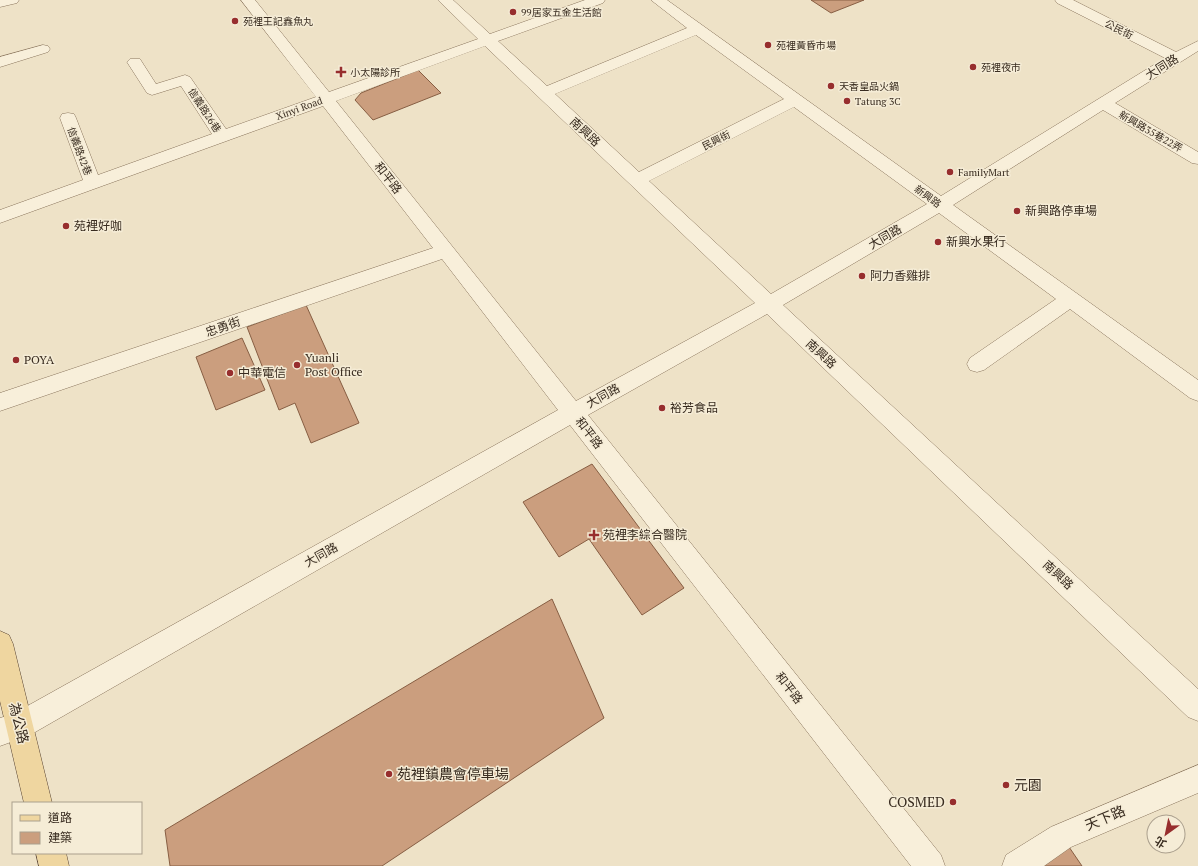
<svg xmlns="http://www.w3.org/2000/svg" width="1198" height="866" font-family="'PT Serif','Noto Sans TC',serif">
  <rect width="100%" height="100%" fill="#eee2c7"/>
  <path fill="#cb9e7e" stroke="#875e43" d="M811,0h53l-33,13z
    M418,70l23,23 -68,27 -18,-20 6,-7z
    M306,305l53,118 -48,20 -16,-40 -16,7 -32,-83z
    M242,338l23,52 -49,20 -20,-53z
    M592,464l92,124 -42,27 -53,-76 -30,18 -36,-55z
    M552,599l52,119 -222,148h-212l-5,-36z
    M1067,844l15,22h-53z"/>
  <g fill="none" stroke-linecap="round" stroke-linejoin="round">
    <defs>
      <path id="minor" d="M0,0h19l-2,3 -17,4z
        M241,0h14l74,92 149,-53 -40,-39h15l37,34 95,-34h20l-2,3 -105,38 49,45 140,-58 -36,-28h16l274,196 224,-138 -108,-55 -2,-3h18l103,52 22,-11v10l-83,52 83,49v12l-6,-1 -89,-53 -150,95 245,175v21l-8,-3 -120,-89 -86,61 -7,2 -7,-2 -3,-6 3,-6 86,-59 -117,-86 -156,92 415,384v32l-10,-4 -421,-403 -179,101 353,440 4,11h-34l-341,-441 -540,310 -30,11v-28l13,-4 545,-304 -116,-151 -442,152v-18l433,-145 -110,-142 -323,117v-13l83,-30 -23,-62 2,-4 6,-1 6,1 2,4 22,57 114,-41 -31,-48 -29,9 -5,-2 -20,-31 3,-3h10l16,25 29,-9 5,2 36,52 90,-32zM696,35l88,64 -145,73 -84,-78zM485,46l270,257 -179,98 -240,-300zM794,107l133,97 -156,90 -122,-113z
        M43,45l5,1 2,3 -2,3 -48,15v-10z
        M1198,765v28l-127,54 -27,19h-42l4,-11 45,-28z"/>
      <path id="major" d="M0,631l9,4 4,9 39,159h-28l-24,-102z
        M36,853h30l3,13h-30z"/>
    </defs>
    <use href="#minor" stroke="#89745c" stroke-width="1"/>
    <use href="#major" stroke="#574230" stroke-width="1"/>
    <use href="#minor" fill="#f8efda" fill-rule="evenodd"/>
    <use href="#major" fill="#efd6a0" fill-rule="evenodd"/>
  </g>
  <g fill="#972e2e" stroke="#f5ecd6" stroke-width="1.5">
    <circle cx="513" cy="12" r="4"/>
    <circle cx="235" cy="21" r="4"/>
    <circle cx="768" cy="45" r="4"/>
    <circle cx="973" cy="67" r="4"/>
    <path d="M339 66h4v4h4v4h-4v4h-4v-4h-4v-4h4z"/>
    <circle cx="831" cy="86" r="4"/>
    <circle cx="847" cy="101" r="4"/>
    <circle cx="950" cy="172" r="4"/>
    <circle cx="1017" cy="211" r="4"/>
    <circle cx="66" cy="226" r="4"/>
    <circle cx="938" cy="242" r="4"/>
    <circle cx="862" cy="276" r="4"/>
    <circle cx="16" cy="360" r="4"/>
    <circle cx="297" cy="365" r="4"/>
    <circle cx="230" cy="373" r="4"/>
    <circle cx="662" cy="408" r="4"/>
    <path d="M592 529h4v4h4v4h-4v4h-4v-4h-4v-4h4z"/>
    <circle cx="389" cy="774" r="4"/>
    <circle cx="1006" cy="785" r="4"/>
    <circle cx="953" cy="802" r="4"/>
  </g>
  <g text-anchor="middle" stroke-width="3" stroke-linejoin="round" paint-order="stroke">
    <g font-size="10" fill="#392c20" stroke="#f5ecd6" text-anchor="start">
      <text x="521" y="16">99居家五金生活館</text>
      <text x="243" y="25">苑裡王記鑫魚丸</text>
      <text x="776" y="49">苑裡黃昏市場</text>
      <text x="981" y="71">苑裡夜市</text>
      <text x="350" y="76">小太陽診所</text>
      <text x="839" y="90">天香皇品火鍋</text>
      <text x="855" y="105">Tatung 3C</text>
      <text x="958" y="176">FamilyMart</text>
    </g>
    <g font-size="10" fill="#392c20" stroke="#f5ecd6">
      <text transform="translate(1119 29) rotate(27)" y="4">公民街</text>
      <text transform="translate(299 108) rotate(-20)" y="4">Xinyi Road</text>
      <text transform="translate(205 110) rotate(57)" y="4">信義路26巷</text>
      <text transform="translate(1151 131) rotate(30)" y="4">新興路35巷22弄</text>
      <text transform="translate(716 140) rotate(-27)" y="4">民興街</text>
      <text transform="translate(80 151) rotate(69)" y="4">信義路42巷</text>
      <text transform="translate(928 196) rotate(36)" y="4">新興路</text>
    </g>
    <g font-size="12" fill="#392c20" stroke="#f5ecd6">
      <text transform="translate(1162 67) rotate(-32)" y="4">大同路</text>
      <text transform="translate(585 132) rotate(43)" y="4">南興路</text>
      <text transform="translate(388 178) rotate(52)" y="4">和平路</text>
      <text transform="translate(885 237) rotate(-30)" y="4">大同路</text>
      <text transform="translate(223 327) rotate(-19)" y="4">忠勇街</text>
      <text transform="translate(821 354) rotate(43)" y="4">南興路</text>
      <text transform="translate(603 396) rotate(-29)" y="4">大同路</text>
      <text transform="translate(589 433) rotate(52)" y="4">和平路</text>
      <text transform="translate(321 555) rotate(-29)" y="4">大同路</text>
      <text transform="translate(1058 575) rotate(43)" y="4">南興路</text>
      <text transform="translate(789 688) rotate(52)" y="4">和平路</text>
    </g>
    <g font-size="12" fill="#392c20" stroke="#f5ecd6" text-anchor="start">
      <text x="1025" y="215">新興路停車場</text>
      <text x="74" y="230">苑裡好咖</text>
      <text x="946" y="246">新興水果行</text>
      <text x="870" y="280">阿力香雞排</text>
      <text x="305" y="362">Yuanli<tspan x="305" dy="14">Post Office</tspan></text>
      <text x="24" y="364">POYA</text>
      <text x="238" y="377">中華電信</text>
      <text x="670" y="412">裕芳食品</text>
      <text x="603" y="539">苑裡李綜合醫院</text>
    </g>
    <g font-size="14" fill="#392c20" stroke="#f5ecd6">
      <text transform="translate(19 723) rotate(76)" y="5">為公路</text>
      <text transform="translate(1105 818) rotate(-23)" y="5">天下路</text>
    </g>
    <g font-size="14" fill="#392c20" stroke="#f5ecd6" text-anchor="start">
      <text x="397" y="779">苑裡鎮農會停車場</text>
      <text x="1014" y="790">元園</text>
      <text x="945" y="807" text-anchor="end">COSMED</text>
    </g>
  </g>
  <rect x="12" y="802" width="130" height="52" fill="#f5ecd6" stroke="#aa9f8d"/>
  <rect x="20" y="815" width="20" height="6" fill="#efd6a0" stroke="#aa9f8d"/>
  <text x="48" y="822" font-size="12" fill="#392c20">道路</text>
  <rect x="20" y="832" width="20" height="12" fill="#cb9e7e" stroke="#aa9f8d"/>
  <text x="48" y="842" font-size="12" fill="#392c20">建築</text>
  <g transform="translate(1166 834) rotate(213)"><circle r="19" fill="#f5ecd6" stroke="#aa9f8d"/>
  <path d="M0-3L7 15L0 10L-7 15Z" fill="#972e2e"/>
  <text y="-6" font-size="11" font-weight="bold" text-anchor="middle" fill="#392c20">北</text>
  </g>
</svg>
